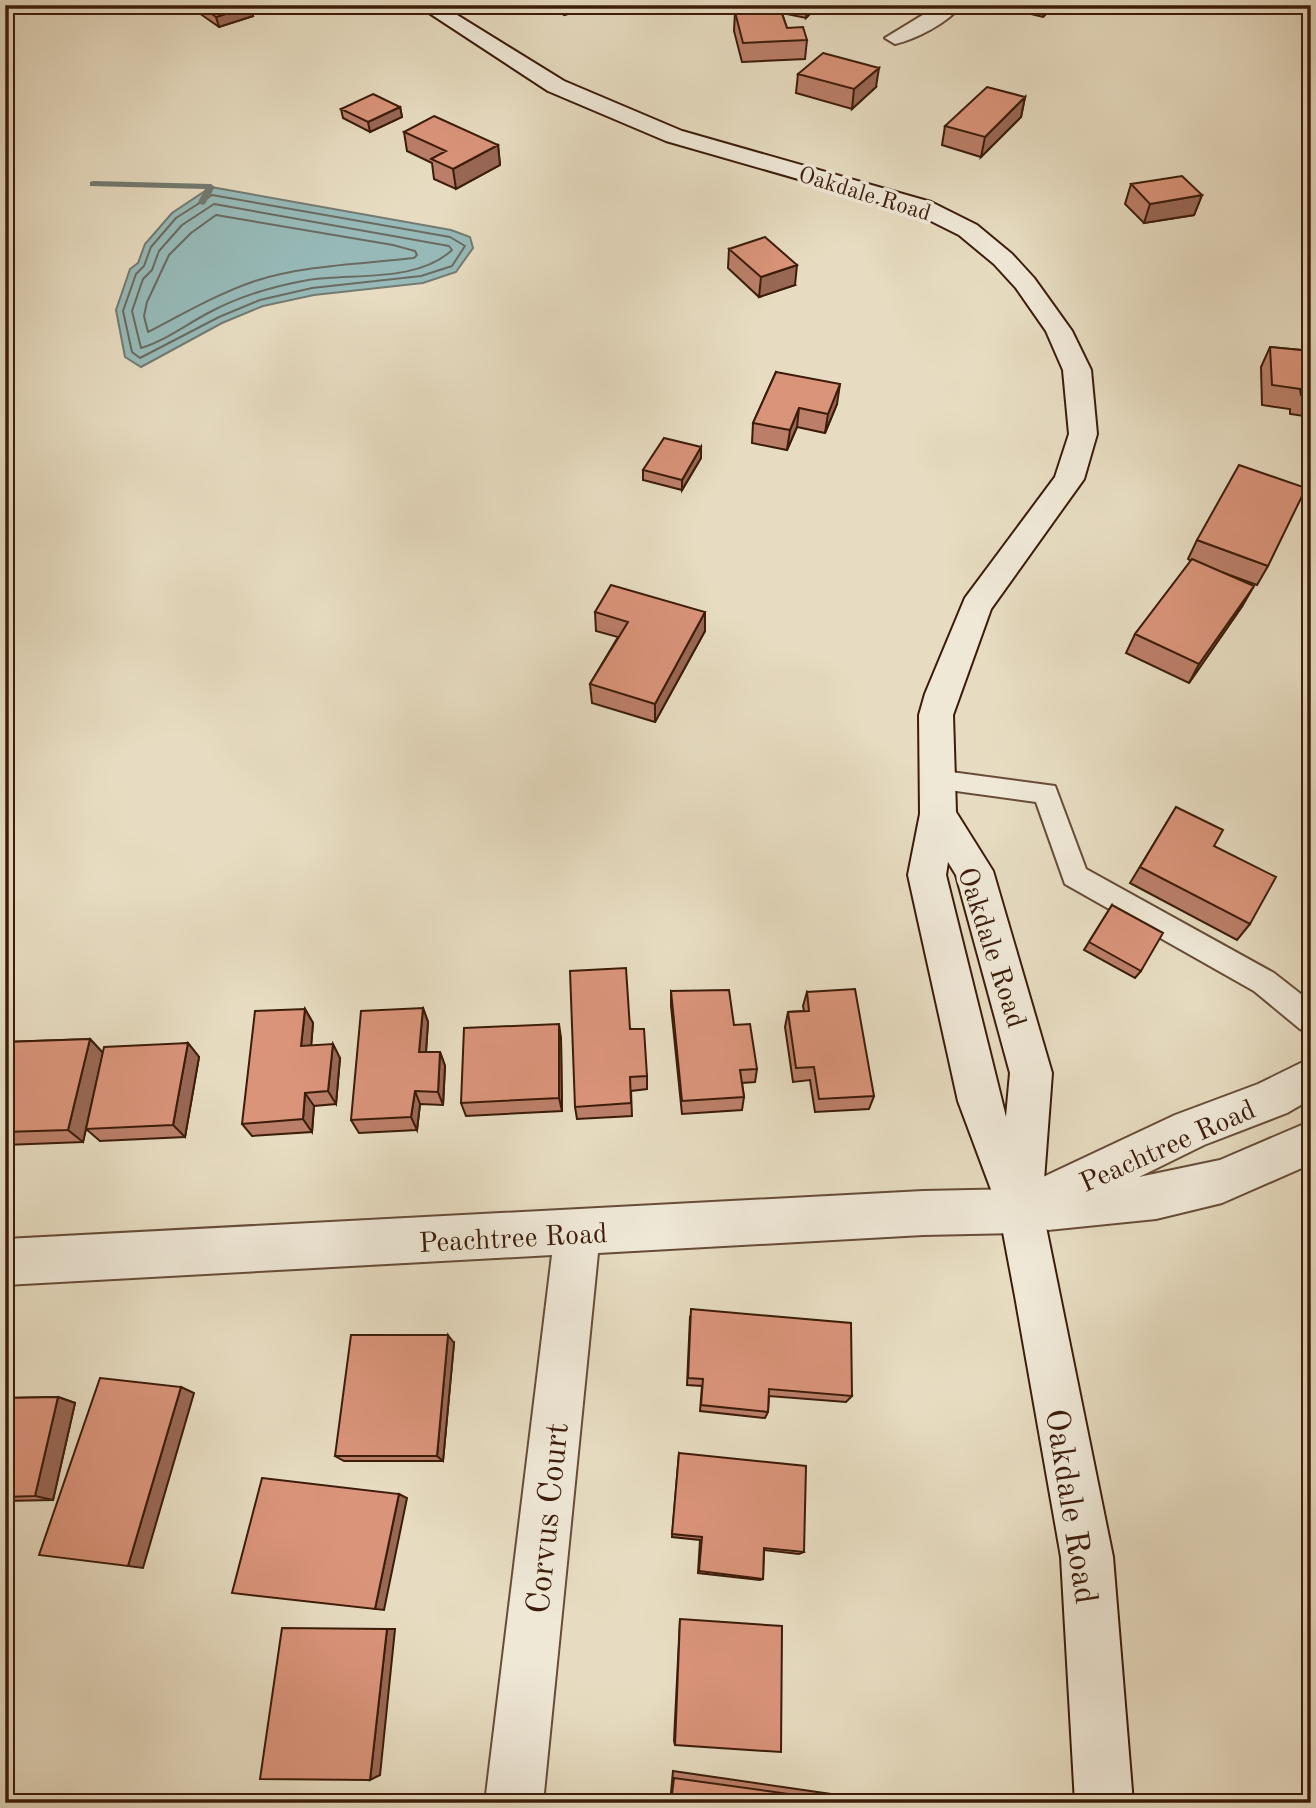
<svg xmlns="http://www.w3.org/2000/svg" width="1316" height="1808" font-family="'Old Standard TT',serif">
  <rect width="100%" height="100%" fill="#e7dcc1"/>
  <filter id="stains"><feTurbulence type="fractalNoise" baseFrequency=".00286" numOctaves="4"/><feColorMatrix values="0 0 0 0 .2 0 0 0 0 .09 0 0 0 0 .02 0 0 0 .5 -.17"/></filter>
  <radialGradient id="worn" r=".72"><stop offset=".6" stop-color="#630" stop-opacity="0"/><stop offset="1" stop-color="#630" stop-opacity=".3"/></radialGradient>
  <path fill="#97bab8" stroke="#737b72" stroke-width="2" d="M211,187l240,43 19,7 3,11 -17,24 -33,11 -109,12 -51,11 -41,17 -81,44 -16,-10 -9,-47 14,-41 8,-6 7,-19 27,-31z"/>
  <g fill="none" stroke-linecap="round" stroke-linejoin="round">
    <path stroke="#6a6b61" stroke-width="2" d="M212,195l238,42 15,9 -13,20 -31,10 -109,12 -52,12 -41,17 -79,41 -8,-6 -9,-41 13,-37 8,-8 7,-19 25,-29z
      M214,204l235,42 3,4c-35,33 -99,23 -144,30 -33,6 -66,15 -96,31 -24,12 -45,29 -71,37l-9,-37 11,-32 9,-9 7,-19 23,-26z
      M216,215l177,30 22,6 2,4 -3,3c-53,6 -109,7 -159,23 -38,13 -72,33 -107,51l-4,-16 3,-14 22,-47 22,-22z"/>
    <path fill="#737b72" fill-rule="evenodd" d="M93,181l118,3 4,3 -10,17 -3,1 -4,-3 7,-13 -115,-3v-4z"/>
    <defs>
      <path id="service" d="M936,770l119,16 31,83 188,104 37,29v31l-11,-4 -46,-38 -189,-107 -29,-82 -109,-15 -4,-7 4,-7z"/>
      <path id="minor" d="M939,5h23c-15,18 -45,34 -67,39l-10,-6z
        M1021,1189l16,6 6,16 -6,16 -16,6 -98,2 -325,18 -55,550h-58l67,-548 -547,30v-46l918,-48z"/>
      <path id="tertiary" d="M1311,1058v41l-24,14 -83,32 -65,32 81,-17 91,-39v43l-89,39 -66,16 -108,11 -10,-4 -17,7 -16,-6 -6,-16 6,-16 170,-80 83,-31z"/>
      <path id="secondary" d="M417,5h24l123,76 118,50 249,71 46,23 35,29 22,24 38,53 19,39 6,64 -13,45 -93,130 -38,106 3,97 37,59 59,202 -10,134 71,350 20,246h-58l-14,-246 -46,-261 -16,-85 -41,-110 -50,-226 12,-61 -1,-99 6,-21 40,-96 90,-121 14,-43 -6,-64 -17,-39 -30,-43 -22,-24 -35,-29 -46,-23 -247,-71 -118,-50zM948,862l8,13 54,198 -4,44 -60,-242z"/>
    </defs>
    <use href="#service" stroke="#674c38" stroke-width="4"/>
    <use href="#minor" stroke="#674c38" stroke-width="4"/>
    <use href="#tertiary" stroke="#674c38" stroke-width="4"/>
    <use href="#secondary" stroke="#3c1c0a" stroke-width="4"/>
    <use href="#service" fill="#efe8d7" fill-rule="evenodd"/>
    <use href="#minor" fill="#efe8d7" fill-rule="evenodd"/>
    <use href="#tertiary" fill="#efe8d7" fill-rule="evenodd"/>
    <use href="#secondary" fill="#efe8d7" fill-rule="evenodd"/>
  </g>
  <path fill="#bb7f69" stroke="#3c1c0a" stroke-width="2" d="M197,5h52l4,11 -34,11 -20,-14z
    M551,5h53l-40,10z
    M758,5h61l-13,13 -24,-5 5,15 20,12 -2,19 -63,3 -8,-31 1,-19 39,-1 -16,-4z
    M1015,5h40l-12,12 -29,-7z
    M798,74l78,13 -24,22 -56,-16z
    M1025,97l-4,20 -40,40 -39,-12 3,-19z
    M400,107l2,10 -32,15 -27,-14 -2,-9z
    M404,132l94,13 2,20 -44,24 -22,-10 -2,-16 -25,-12z
    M1131,184l71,11 -8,20 -50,8 -19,-19z
    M729,249l66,36 -36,12 -31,-29z
    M1270,347l41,4v66l-21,-3v-5l-28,-4 -1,-38z
    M776,372l61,32 -12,29 -28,-6 -10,23 -35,-7 1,-20z
    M701,447v11l-19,32 -39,-10v-10z
    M1197,540l71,26 -11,19 -33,-12 19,32 -54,78 -63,-30 9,-19 56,-73 -3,-2z
    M595,612h110v19l-50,91 -63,-19 -2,-19 28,-47 -22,-6z
    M1176,807l38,39 36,78 -13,16 -107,-57z
    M1112,905l29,66 -6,7 -51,-28z
    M671,991l63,34 23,44 -2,13 -13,1 2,14 -2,13 -60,4 -11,-108z
    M807,992l67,104 -5,13 -54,3 -5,-32 -17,2 -8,-55 3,-15 16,-1 -1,-5z
    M423,1008l5,14 -2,30h14l5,14 -2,39 -23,-1 -3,26 -58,3 -8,-13z
    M305,1009l8,14 -2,23 29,12 -4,46 -22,2 -2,26 -60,4 -10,-12z
    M630,1029l17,47v13l-16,2 1,25 -55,3 -2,-12z
    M561,1038l1,73 -96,5 -5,-13z
    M90,1039l13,14 85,-10 11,14 -14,80 -85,4 -14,-12 11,-49 -14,62 -78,3v-103z
    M690,1317l162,79 -6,6 -77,-6 -1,16 -3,6 -65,-7 2,-25 -15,-1z
    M454,1343l-11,118h-99l-9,-5z
    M58,1397l17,6 -22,97 -48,1v-103z
    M679,1453l125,99 -5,2 -35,-4 -1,29 -3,1 -62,-7 2,-33 -28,-3z
    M680,1619l-5,126 -1,-4z
    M673,1771l165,24 8,8h-176z"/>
  <path fill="#996855" stroke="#3c1c0a" stroke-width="2" d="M563,5h41l-40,10z
    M807,5h12l-13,13z
    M1048,5h7l-12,12 3,-10z
    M251,6l2,10 -34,11 -3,-10z
    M879,68l-3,19 -24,22 2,-20z
    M1025,97l-4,20 -40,40 4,-20z
    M400,107l2,10 -32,15 -2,-10z
    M498,145l2,20 -44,24 -3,-20z
    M1202,195l-8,20 -50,8 6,-19z
    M797,265l-2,20 -36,12 2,-20z
    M840,384l-3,20 -12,29 3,-19z
    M799,408l-2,19 -10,23 3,-20z
    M701,447v11l-19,32v-10z
    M1254,586l-11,19 -54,78 10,-19z
    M705,612v19l-50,91v-18z
    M423,1008l5,14 -3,44 -6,-14z
    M305,1009l8,14 -3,37 -9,-14z
    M559,1024l2,14 1,73 -3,-13z
    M90,1039l13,14 -20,89 -15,-12z
    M188,1043l11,14 -14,80 -12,-12z
    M333,1044l7,14 -4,46 -8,-13z
    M440,1052l5,14 -2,39 -5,-13z
    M415,1091l5,13 -3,26 -6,-13z
    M305,1093l9,13 -2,26 -9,-13z
    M448,1335l6,8 -11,118 -6,-5z
    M181,1387l13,6 -51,175 -15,-2z
    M58,1397l17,6 -22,97 -18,-4z
    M399,1494l8,4 -23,112 -9,-1z
    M387,1629h8l-15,146 -10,5z"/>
  <path fill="#da947a" stroke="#3c1c0a" stroke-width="2" d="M199,5h50l2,1 -35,11z
    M781,11l6,17 16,-1 4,13 -64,3 -8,-31z
    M823,53l56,15 -25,21 -56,-15z
    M987,87l38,10 -40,40 -40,-11z
    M373,94l27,13 -32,15 -27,-13z
    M434,116l64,29 -45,24 -22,-10 15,-8 -42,-19z
    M1182,176l20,19 -52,9 -19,-20z
    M765,237l32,28 -36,12 -32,-28z
    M1270,347l41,4v45l-10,-1 -1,-6 -28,-4z
    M776,372l64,12 -12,30 -29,-6 -9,22 -37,-7z
    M664,438l37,9 -19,33 -39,-10z
    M1239,465l67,23 -38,78 -71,-26z
    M1192,559l62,27 -55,78 -64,-30z
    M611,585l94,27 -50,92 -65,-20 38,-62 -33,-10z
    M1176,807l47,23 -9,16 62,31 -26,47 -110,-57z
    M1112,905l51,28 -22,38 -52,-29z
    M626,968l4,61h14l3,47 -17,1 1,26 -56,4 -5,-136z
    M855,989l19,107 -55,3 -5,-32 -18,1 -8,-56 21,-1 -2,-19z
    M729,990l5,35 16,-1 7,45 -17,1 4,27 -62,4 -11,-110z
    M423,1008l-4,44h21l-2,40 -23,-1 -4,26 -60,3 10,-109z
    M305,1009l-4,37 32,-2 -5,47 -23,2 -2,26 -61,5 13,-113z
    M559,1024v74l-98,5 3,-75z
    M90,1039l-22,91 -63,2v-90z
    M188,1043l-15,82 -87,4 18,-82z
    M691,1309l160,14 1,73 -83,-7 -1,23 -67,-7 2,-26 -15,-1z
    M351,1335h97l-11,121h-102z
    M100,1378l81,9 -53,179 -89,-11z
    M58,1397l-23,99 -30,1v-99z
    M679,1453l127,13 -2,86 -40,-4 -1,31 -64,-8 3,-34 -30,-3z
    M262,1478l137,16 -24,115 -143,-16z
    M680,1619l102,7 -1,126 -106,-7z
    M282,1628l105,1 -17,151 -110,-1z
    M674,1778l172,24v1h-175z"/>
  <g text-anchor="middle" stroke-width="7" stroke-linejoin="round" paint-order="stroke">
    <g font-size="23" fill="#3c1c0a" stroke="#efe8d7">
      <text transform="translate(865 193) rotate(17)" y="8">Oakdale Road</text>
    </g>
    <g font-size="28" fill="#3c1c0a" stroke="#efe8d7">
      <text transform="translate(993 947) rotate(72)" y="10">Oakdale Road</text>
      <text transform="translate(1167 1145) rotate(-24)" y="10">Peachtree Road</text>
      <text transform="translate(513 1237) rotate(-3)" y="10">Peachtree Road</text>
    </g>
    <g font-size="33" fill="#3c1c0a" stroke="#efe8d7">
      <text transform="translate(1073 1506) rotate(81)" y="12">Oakdale Road</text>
      <text transform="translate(546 1518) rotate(-84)" y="12">Corvus Court</text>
    </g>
  </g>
  <rect width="1316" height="1808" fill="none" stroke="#e7dcc1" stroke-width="28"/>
  <rect x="7" y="7" width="1302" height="1794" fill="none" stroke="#3c1c0a" stroke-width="3.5"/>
  <rect x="14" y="14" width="1288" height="1780" fill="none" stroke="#3c1c0a" stroke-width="2"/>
  <rect width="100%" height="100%" filter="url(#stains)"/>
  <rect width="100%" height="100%" fill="url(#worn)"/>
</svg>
